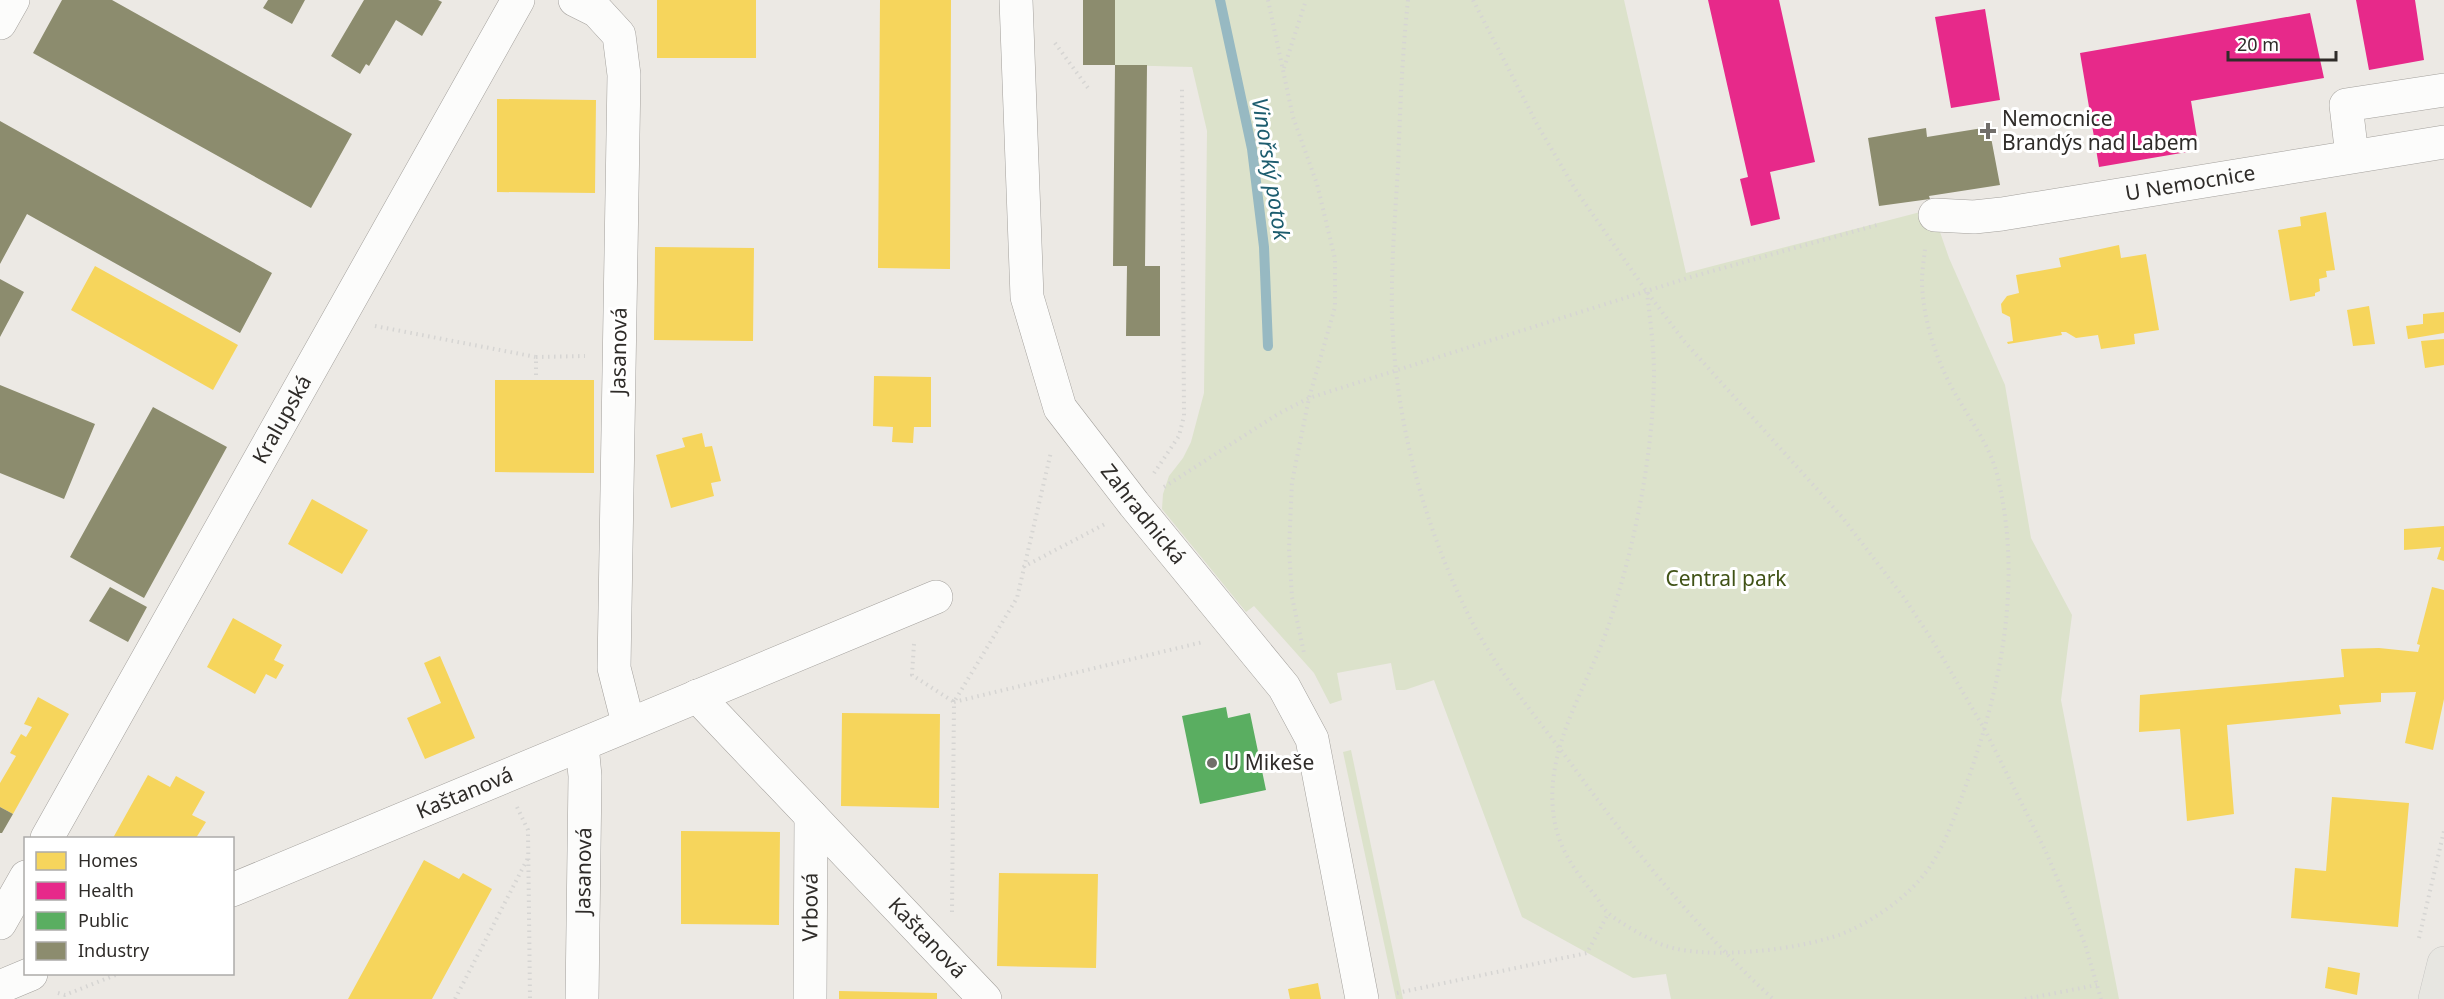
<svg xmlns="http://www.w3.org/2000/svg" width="2444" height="999" font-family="'Noto Sans',sans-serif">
  <rect width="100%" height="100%" fill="#ece9e4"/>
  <path fill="#dce2cb" d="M1115,0h509l62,273 246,-64 17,49 56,127 26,153 41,77 -11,85 58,299h-448l-5,-25 -33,4 -111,-61 -88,-237 -29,10h-9l-5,-27 -54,10 5,27 -12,4 -16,-31 -60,-67 -8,6 -84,-103 1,-15 6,-18 14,-18 8,-16 13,-49 3,-262 -15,-64 -77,-2z
    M1351,750l52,249h-7l-53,-247z"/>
  <path fill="#f6d55c" d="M657,0h99v58h-99z
    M880,0h71l-1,269 -72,-1z
    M497,99l99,1 -1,93 -98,-1z
    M2326,212l9,58 -9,1 1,6 -8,2 1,12 -5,2v3l-25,5 -12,-71 23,-4 -1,-9z
    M2119,245l2,13 25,-4 13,76 -25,4 1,10 -34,5 -3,-14 -22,3 -10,-6h-5l1,3 -54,9 -1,-2 6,-1 -3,-24 -8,-4 -1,-9 6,-8 12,-3 -3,-18 45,-8 -2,-9z
    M655,247l99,1 -1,93 -99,-1z
    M95,266l143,79 -25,45 -142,-80z
    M2369,306l6,38 -22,2 -6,-36z
    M2444,312v21l-36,6 -2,-13 17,-2v-10z
    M2444,339v26l-19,3 -4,-27z
    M874,376l57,1v50h-17l-1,16 -21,-1 1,-15 -20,-1z
    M495,380h99v93l-99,-1z
    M702,433l3,14 7,-1 9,35 -10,2 3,13 -43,12 -15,-53 29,-8 -3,-9z
    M312,499l56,31 -26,44 -54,-30z
    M2444,526v35l-7,-2 4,-12 -37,3v-21z
    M2432,587l12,3v109l-11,51 -28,-7 11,-51 -35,1v9l-42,3 2,9 -114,11 7,89 -47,7 -7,-92 -41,3 1,-37 204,-18 -3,-28 38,-1 39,4 2,-7 -3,-1z
    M233,618l49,27 -8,15 10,5 -8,14 -10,-5 -11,20 -48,-27z
    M440,656l35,82 -50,21 -18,-41 34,-15 -17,-40z
    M38,697l31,17 -56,100 -13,-7v-24l16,-27 -6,-3 11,-19 5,3 6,-10 -8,-3z
    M842,713l98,1 -1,94 -98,-2z
    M148,775l22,12 6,-11 29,16 -13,23 14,7 -10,16h-83z
    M2332,797l77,6 -11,124 -107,-9 4,-50 31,3z
    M681,831l99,1 -1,93 -98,-1z
    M424,860l35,19 4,-6 29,16 -60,110h-84z
    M999,873l99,1 -2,94 -99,-2z
    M2328,967l32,6 -3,22 -32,-7z
    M1318,983l3,16h-31l-2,-10z
    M839,991l98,2v6h-98z"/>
  <path fill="#e7298a" d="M1708,0h71l36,162 -45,10 10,47 -29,7 -11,-47 8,-2z
    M2356,0h59l9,60 -55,10z
    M1985,9l15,91 -49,8 -16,-91z
    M2310,13l14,65 -133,23 8,49 -100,17 -19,-114z"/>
  <path fill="#5aae61" d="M1226,707l2,11 22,-5 16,77 -66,14 -18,-88z"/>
  <path fill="#8c8c6e" d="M62,0h50l240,134 -41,74 -278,-155z
    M268,0h37l-13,24 -29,-16z
    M364,0h74l4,2 -20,34 -26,-16 -27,46 -3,-2 -6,10 -29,-18z
    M1083,0h32v65h32l-2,201h15v70h-34l1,-70h-14l2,-201h-32z
    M0,121l272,152 -32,60 -213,-119 -27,50z
    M1989,127l11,58 -71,11 1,3 -51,7 -11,-68 58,-10 1,9z
    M0,279l24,13 -24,45z
    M0,385l95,39 -31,75 -64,-26z
    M153,407l74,40 -83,151 -74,-41z
    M110,587l37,20 -19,35 -39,-21z
    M0,807l13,7 -11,19h-2z"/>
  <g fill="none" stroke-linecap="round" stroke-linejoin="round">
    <path stroke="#97b9c2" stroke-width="10" d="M1220,0l32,149 12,98 4,99"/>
    <defs>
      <g id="minor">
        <path d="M575,0l22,11 22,24 5,40 -10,593 14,55"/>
        <path id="s1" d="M1016,0l11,297 33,111 74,96 150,183 28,52 50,260"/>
        <path d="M0,23l13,-23"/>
        <path d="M2352,156l-6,-51 98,-15"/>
        <path id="s2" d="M1935,215l39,2 28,-3 442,-72"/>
        <path id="s3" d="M697,696l288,303"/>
        <path id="s4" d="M47,838l471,-838"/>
        <path id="s5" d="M232,890l704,-293"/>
        <path d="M0,923l26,-46"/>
        <path d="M0,987l31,-13"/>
        <path id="s6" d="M582,999l3,-223 -3,-31"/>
        <path id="s7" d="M810,999l1,-183"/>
      </g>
      <path id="major" d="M2435,999l9,-36"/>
    </defs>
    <use href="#minor" stroke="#a3a09c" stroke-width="34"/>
    <use href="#major" stroke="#c6c5c3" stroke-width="34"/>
    <path stroke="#d6d5d3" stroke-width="4" stroke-dasharray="1.5 4.5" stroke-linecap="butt" d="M1268,0l25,117 24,67 18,75v48l-26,91 -17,84 -3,67 3,48 12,56
      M1408,0c-6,56 -8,112 -10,168 -3,49 -7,98 -6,147 3,103 30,205 75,297 28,57 68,103 105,153 60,83 126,165 201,234
      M1473,0l65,126 37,63 72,103 37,49 158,176 63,82 29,44 51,87 61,122 39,92 16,55
      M1055,43l33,45
      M1284,68l22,-68
      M1647,292c3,27 7,55 7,83 -1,80 -19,169 -44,246 -21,65 -67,126 -56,197 5,33 23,55 43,80 3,4 5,9 9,13 10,10 36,24 50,31 41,21 153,8 195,-12 29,-14 59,-35 78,-62 17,-25 27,-55 37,-83 36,-100 57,-206 31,-311 -7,-27 -24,-50 -38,-74 -21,-34 -36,-78 -37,-118 0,-11 2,-23 3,-33
      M375,326l161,31
      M536,375v-18l49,-1
      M1154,473l25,-37 5,-20 -2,-328
      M1164,487l114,-73 31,-16 382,-121 186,-52
      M1023,567l84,-44
      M914,644l-2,31 42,27 63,-104 34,-146
      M517,807l11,23 2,169
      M952,912l2,-210 249,-60
      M2419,938l25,-107
      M58,993l7,2 53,-21
      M1397,993l190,-40 21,-39
      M455,999l74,-143
      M2025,999l72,-14"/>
    <use href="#minor" stroke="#fcfcfb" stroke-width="33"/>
    <use href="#major" stroke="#e7e6e1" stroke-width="33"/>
  </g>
  <g fill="#716e6a" stroke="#fff" stroke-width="2">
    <path d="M1985 122h6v6h6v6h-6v6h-6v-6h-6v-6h6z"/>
    <circle cx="1212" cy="763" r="6"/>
  </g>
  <g text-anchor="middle" stroke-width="6" stroke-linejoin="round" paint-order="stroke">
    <g font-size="21" fill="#2f2c29" stroke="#fff" text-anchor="start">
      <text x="2002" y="126">Nemocnice<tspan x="2002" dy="24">Brandýs nad Labem</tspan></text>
      <text x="1224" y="770">U Mikeše</text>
    </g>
    <g font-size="21" fill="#2f2c29" stroke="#fff">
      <text dy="7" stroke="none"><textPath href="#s2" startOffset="258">U Nemocnice</textPath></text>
      <text transform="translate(619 351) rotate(-89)" y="7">Jasanová</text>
      <text dy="7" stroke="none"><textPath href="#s4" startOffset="480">Kralupská</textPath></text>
      <text dy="7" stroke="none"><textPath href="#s1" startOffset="548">Zahradnická</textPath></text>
      <text dy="7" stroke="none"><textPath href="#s5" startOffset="252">Kaštanová</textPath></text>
      <text dy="7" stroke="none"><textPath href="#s6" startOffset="128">Jasanová</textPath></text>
      <text dy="7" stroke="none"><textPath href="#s7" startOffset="92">Vrbová</textPath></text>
      <text dy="7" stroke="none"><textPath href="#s3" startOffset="334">Kaštanová</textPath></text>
    </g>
    <g font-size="21" fill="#405216" stroke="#fff">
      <text x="1726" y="586">Central park</text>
    </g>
    <g font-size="22" font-style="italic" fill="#1d5d6f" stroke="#fff">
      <text transform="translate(1271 169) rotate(81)" y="8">Vinořský potok</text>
    </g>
  </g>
  <rect x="24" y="837" width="210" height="138" fill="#ffffff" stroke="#acaba9" stroke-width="1.5"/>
  <rect x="36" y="852" width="30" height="18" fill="#f6d55c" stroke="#acaba9" stroke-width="1.5"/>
  <text x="78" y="867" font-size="18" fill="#2f2c29">Homes</text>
  <rect x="36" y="882" width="30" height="18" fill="#e7298a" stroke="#acaba9" stroke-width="1.5"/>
  <text x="78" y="897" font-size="18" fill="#2f2c29">Health</text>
  <rect x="36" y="912" width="30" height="18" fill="#5aae61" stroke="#acaba9" stroke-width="1.5"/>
  <text x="78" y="927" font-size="18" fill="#2f2c29">Public</text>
  <rect x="36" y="942" width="30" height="18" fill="#8c8c6e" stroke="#acaba9" stroke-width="1.5"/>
  <text x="78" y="957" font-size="18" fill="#2f2c29">Industry</text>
  <path d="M2228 51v9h108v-9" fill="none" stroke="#2f2c29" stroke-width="3"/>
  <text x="2237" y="51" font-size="18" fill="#2f2c29" stroke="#ffffff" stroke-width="4.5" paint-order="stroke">20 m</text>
</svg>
